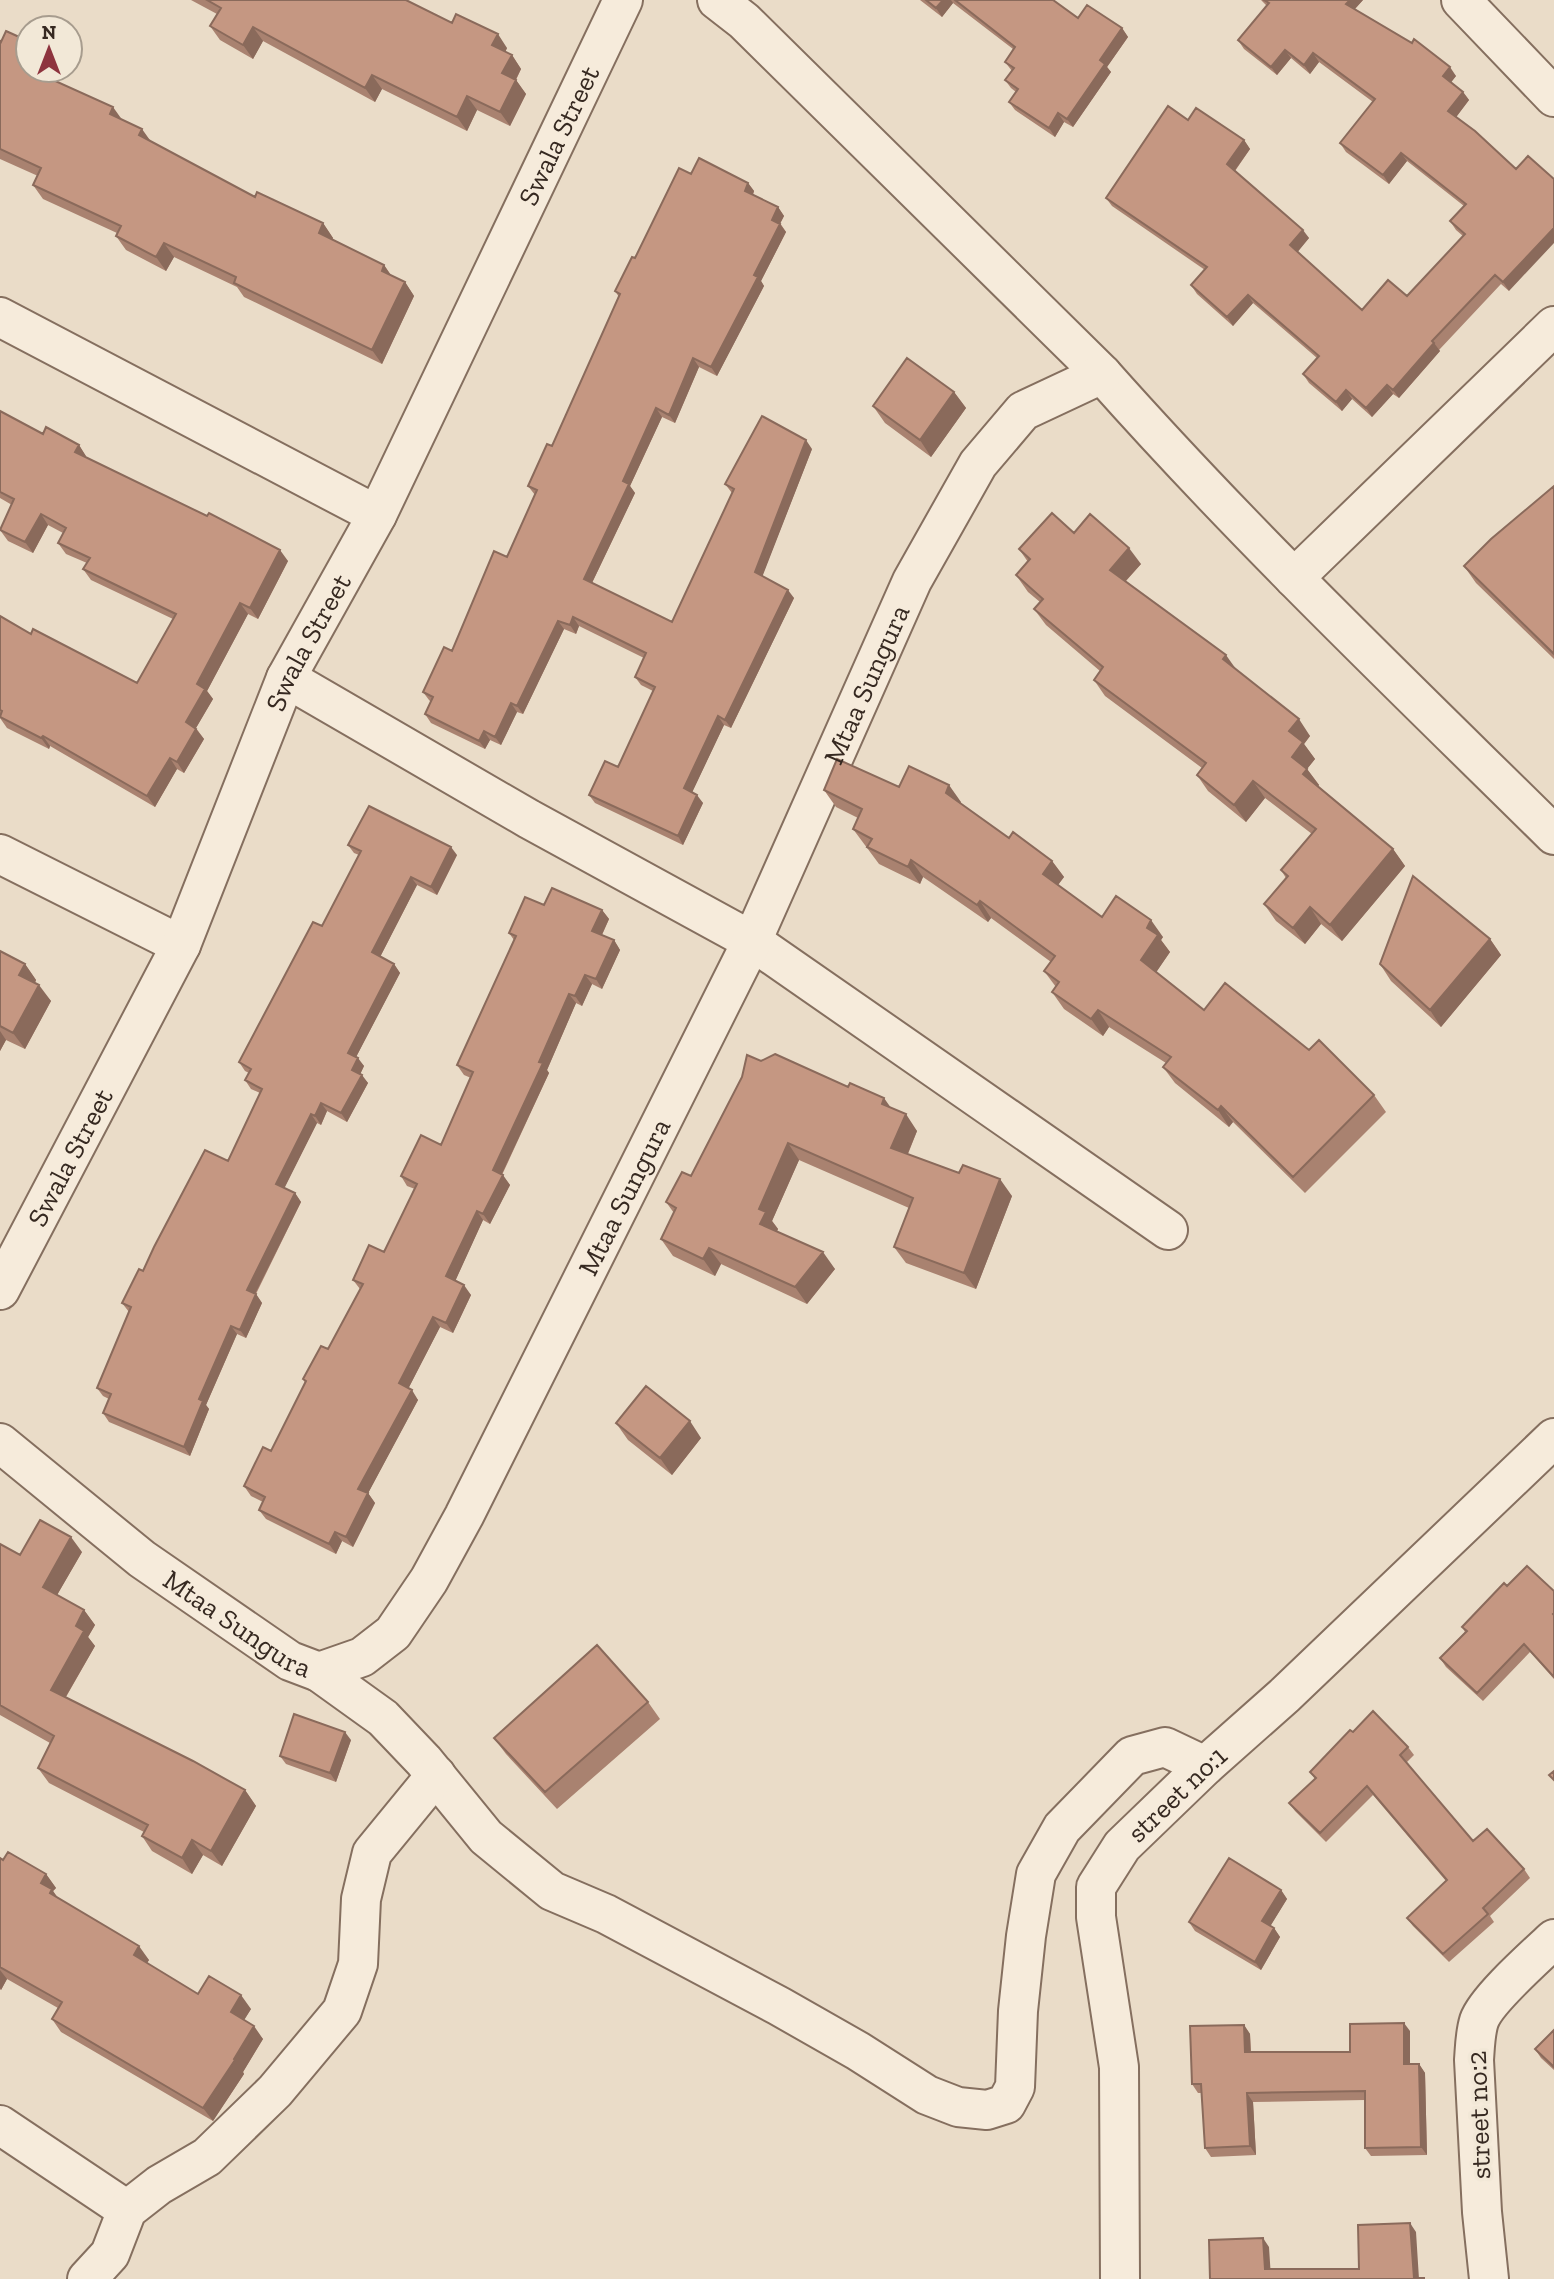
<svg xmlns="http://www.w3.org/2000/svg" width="1554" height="2279" font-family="'Zilla Slab',serif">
  <rect width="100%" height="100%" fill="#eadcc8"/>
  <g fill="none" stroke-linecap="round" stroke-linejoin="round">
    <defs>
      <g id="street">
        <path d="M717,0l27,21 358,353c143,161 299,310 452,461"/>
        <path d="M1461,0l93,97"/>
        <path d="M0,317l377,198"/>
        <path d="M1294,578l260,-252"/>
        <path d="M286,678l243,141 223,122 416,289"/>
        <path d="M0,854l181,91"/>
        <path id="s1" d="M0,1290l181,-345 105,-267 91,-163 246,-515"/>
        <path id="s2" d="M0,1443l142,116 148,102 29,11 43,-15 31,-24 36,-53 35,-64 288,-575 160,-360 66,-117 45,-53 79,-37"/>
        <path d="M319,1672l64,46 41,43 62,76 66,54 54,23 173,92 79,45 69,44 31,12 29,3 19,-6 9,-17 3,-76 8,-75 10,-62 26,-46 70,-72 33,-9 40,19"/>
        <path d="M0,2125l127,85"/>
        <path d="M87,2279l23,-25 17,-44 32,-25 48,-28 68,-66 67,-80 16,-47 3,-65 11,-46 64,-78"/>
        <path id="s3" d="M1120,2279l-1,-212 -23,-150v-30l26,-41 83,-80 80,-71 269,-257"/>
        <path d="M1489,2279l-7,-67 -8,-152c1,-13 1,-26 5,-39 7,-21 57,-65 75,-82"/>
      </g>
    </defs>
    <use href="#street" stroke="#856f5f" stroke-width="42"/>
    <use href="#street" stroke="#f6ebdb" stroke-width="38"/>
  </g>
  <path fill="#a98270" d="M191,0h215l46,23 55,25 -2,4 7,3 9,14 -5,11 10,14 -16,32 -33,-16 -10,21 -85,-42 -7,13 -112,-61 -10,18 -33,-19 -10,-14 7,-12z
    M920,0h133l25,18 44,10 6,9 -21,30 4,5 -38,55 -9,-5 -9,15 -40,-27 -6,-8 7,-10 -5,-4 -6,-8 7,-9 -7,-9 8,-13 -60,-46 -11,14z
    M1261,0h102l-8,9 101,67 -5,6 12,10 6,8 -13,17 53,174 -8,-7 -62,66 1,1 -41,47 -6,-4 -21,23 -20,-18 -10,12 -33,-28 -6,-9 14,-16 -64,-55 -20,23 -36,-32 -6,-9 14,-15 -93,-64 -6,-8 82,-78 56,20 6,9 -15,22 74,67 -12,14 65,58 45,-14 56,-60 -7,-6 -6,-9 14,-15 -57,-45 -18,23 -43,-32 -6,-9 33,-41 -54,-40 -9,12 -19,-16 -14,17 -33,-26 -6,-9 29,-34z
    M0,41l28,29h19l-3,6 78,44 28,21 105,56 68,26 10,15 -1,1 52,26 7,10 14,7 9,14 -32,68 -138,-67 -7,-10 -63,-30 -8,14 -40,-21 -10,-14 1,-3 -74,-34 -10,-14 5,-9 -38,-17z
    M691,174l57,9 6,8 -1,4 25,12 6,9 -4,7 6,9 -25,49 3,5 -47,90 -18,-9 -24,56 -13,-6 -32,69 5,7 -43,90 80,39 60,-129 -7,-9 87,-35 -50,127 32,22 -63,130 -7,-3 -32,67 11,11 -20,42 -88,-42 -6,-8 29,-28 35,-76 -12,-6 -6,-8 9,-19 -65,-32 -3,8 -12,-5 -41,85 -6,-2 -16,33 -11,-5 -5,9 -54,-26 -6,-9 6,-12 -2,-2 -6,-8 29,-41 55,-94 28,-62 -7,-9 24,-40 67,-149 -4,-6 20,-33z
    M954,392l12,16 -35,49 -46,-34 -12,-17z
    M0,411l43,23 36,11 7,12 202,104 -30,58 -10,-5 -41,77 6,8 -17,29 8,11 -20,34 -7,-4 -22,38 -105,-61 -1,3 -42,-21 -7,-10v-102l31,18 106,49 36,-64 -82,-39 -8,-11 4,-6 -21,-9 -8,-11 5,-10 -15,-8 -15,28 -25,-12 -8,-11 12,-25 -12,-7z
    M1554,486v173l-78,-76 -12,-17z
    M1074,533l67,31 -15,17 110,88 74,67 -6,8 11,15 -8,10 12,16 -1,1 75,63 12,17 -63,75 -21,-17 -16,20 -29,-23 -12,-17 22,-26 -5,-8 31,-36 -47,-36 -19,24 -38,-31 -11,-16 5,-7 -97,-72 -11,-16 6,-9 -54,-46 -12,-16 6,-7 -12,-10 -12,-17 12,-13 -9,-13z
    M899,787l62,15 -1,1 49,35 43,23 12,16 -6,8 44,32 61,20 -2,3 9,12 -14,20 48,38 105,40 65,45 12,17 -81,81 -72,-71 -4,5 -54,-44 -12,-16 3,-4 -57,-36 -6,9 -39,-27 -12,-17 4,-5 -12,-16 7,-9 -60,-44 -3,4 -65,-45 -3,7 -41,-20 -26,-35 5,-11 -22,-11 -12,-17z
    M348,845l109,10 -20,40 -20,-10 -37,72 14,7 6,9 -44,84 8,9 -4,8 8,9 -21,39 -20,-11 -6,14 -4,-2 -33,65 11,5 6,9 -45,92 6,9 -16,35 -9,-4 -31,71 3,4 -19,47 -81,-34 -6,-9 6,-14 -6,-3 -6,-8 32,-76 -7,-9 21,-32 85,-110 32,-68 -9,-4 -6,-9 4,-7 -4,-2 -6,-9 83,-136 37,-71 -5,-2z
    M544,905l58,5 7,9 -7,16 12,5 6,10 -18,39 -10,-5 -10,22 -6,-3 -29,67 2,3 -47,102 8,10 -20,39 -7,-4 -28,61 16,14 -18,38 -13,-6 -32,62 10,11 -50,93 7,10 -22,44 -11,-6 -6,13 -70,-35 -7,-9 4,-8 -12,-6 -7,-10 27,-35 34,-68 -2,-4 25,-30 32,-60 -7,-9 31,-28 31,-63 -8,-3 -6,-10 40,-31 30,-67 -7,-3 -7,-10 57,-125 -5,-7z
    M1490,939l11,16 -60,72 -50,-46 -11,-17z
    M0,951l25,13 11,16 -1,3 16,18 -26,48 -19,-9 -6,11z
    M761,1061l130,47 26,23 -9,23 104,42 -36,93 -70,-26 -12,-16 15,-39 -110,-48 -27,61 6,8 -1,2 58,38 -28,35 -86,-40 -6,12 -42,-20 -12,-17 13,-26 -8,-11 25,-26z
    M616,1423l85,15 -29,37 -44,-35z
    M0,1544l20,11 62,-3 -25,43 27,15 11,15 -7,12 7,9 -29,51 179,93 11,16 -34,60 -19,-11 -11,19 -40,-23 -10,-15 2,-4 -95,-49 -11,-15 12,-25 -50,-28z
    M1554,1591v88l-24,-27 -47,49 -37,-34 -6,-9 25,-26 -3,-5z
    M648,1702l12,17 -103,90 -51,-55 -12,-16z
    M1353,1732l55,15 6,8 -8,8 67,78 51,28 6,9 -40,38 4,6 -45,40 -36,-36 -6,-8 39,-37 -73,-86 -47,47 -31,-31 -6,-8 26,-24 -5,-7z
    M351,1740l-15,42 -50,-18 -6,-8z
    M0,1858l46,16 10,14 -3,3 5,7 91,62 -2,3 51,31 53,15 -7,11 19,19 -20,33 1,2 -31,47 -152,-89 -9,-13 6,-11 -51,-29 -6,11 -1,-1z
    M1281,1890l6,9 -17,27 4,2 6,9 -19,33 -66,-39 -6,-9z
    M1244,2025l6,9 1,18h99l60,-21v33h9l6,9 2,82 -56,1 -6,-8v-48l-112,2 3,53 -45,2 -6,-9 -3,-55h-4l-6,-9z
    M1554,2030v40l-13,-12 -6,-9z"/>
  <path fill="#8a6a5b" d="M943,0h8l2,3 -11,14 -6,-9z
    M1350,0h13l-11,12 -6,-8z
    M253,27l10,14 -10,18 -10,-14z
    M1122,28l6,9 -21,30 4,5 -38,55 -6,-8 33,-59z
    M498,34l9,14 -5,11 -10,-14z
    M1285,50l6,8 -14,17 -6,-8z
    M1313,53l6,9 -9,12 -6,-9z
    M512,55l9,14 -9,18 -10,-14z
    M1450,67l6,9 -7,9 -6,-9z
    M30,70h17l-7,15z
    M372,75l10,14 -7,13 -10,-14z
    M516,80l10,14 -16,32 -10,-14z
    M1463,92l6,8 -15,20 -6,-9z
    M467,96l10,14 -10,21 -10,-14z
    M113,107l10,14 -13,-7z
    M1058,113l6,9 -9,15 -6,-9z
    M142,129l10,14 -13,-8z
    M1244,140l6,9 -17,24 -6,-9z
    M1401,153l6,8 -18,23 -6,-9z
    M748,183l6,8 -3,8 -6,-8z
    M778,207l6,9 -6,12 -6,-8z
    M323,223l10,15 -4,9 -10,-14z
    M780,224l6,8 -25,49 3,5 -47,90 -6,-9 43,-92z
    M1554,228v15l-45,48 -6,-9z
    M1303,230l6,8 -13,16 -6,-9z
    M164,243l10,14 -8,14 -10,-14z
    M384,265l10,15 -12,-9z
    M405,282l9,14 -32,68 -10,-14z
    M1248,295l5,8 -20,23 -6,-9z
    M1434,343l6,8 -41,47 -6,-8z
    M693,358l6,9 -24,56 -6,-8z
    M1387,385l6,9 -21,23 -6,-9z
    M1346,390l6,9 -10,12 -6,-9z
    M954,392l12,16 -35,49 -11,-17z
    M656,408l6,9 -32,69 5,7 -45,94 -6,-8 39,-98z
    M806,440l6,9 -51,131 -6,-8z
    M79,445l7,11 -3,6 -8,-10z
    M41,514l7,11 -15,28 -8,-11z
    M1129,548l12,16 -20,22 -11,-16z
    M280,550l8,11 -30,58 -8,-11z
    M788,590l6,8 -63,130 -6,-8z
    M240,603l8,11 -41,77 6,8 -20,34 -7,-11 11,-38z
    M573,617l6,9 -3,8 -6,-9z
    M558,621l6,8 -41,85 -6,-8z
    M1226,655l12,17 -15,-13z
    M511,703l6,9 -16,33 -6,-8z
    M718,716l6,9 -34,72 -6,-9z
    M1299,719l11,17 -6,8 11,15 -8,10 12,16 -4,6 -23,-34 -3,-26z
    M196,729l8,10 -20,34 -7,-11z
    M484,731l6,9 -5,9 -6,-8z
    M43,736l7,10 -1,3 -8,-11z
    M170,758l7,11 -22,38 -8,-11z
    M1253,781l12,17 -19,24 -12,-17z
    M949,785l12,17 -4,7 -11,-16z
    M697,795l6,8 -20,42 -5,-9z
    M451,847l6,8 -20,40 -6,-8z
    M1393,849l12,17 -63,75 -12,-16z
    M911,860l12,17 -3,7 -12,-17z
    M1052,861l12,16 -10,13 -11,-16z
    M411,877l6,8 -39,76 -6,-9z
    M980,901l11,17 -3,4 -11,-17z
    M1310,907l11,17 -16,20 -12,-16z
    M602,910l7,9 -10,22 -7,-10z
    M1151,920l12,17 -2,3 9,12 -17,25 -12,-17 6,-32z
    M1490,939l11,16 -60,72 -11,-17z
    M614,940l6,10 -18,39 -6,-10z
    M25,964l11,16 -5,11 -12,-16z
    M394,964l6,9 -46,88 -6,-8z
    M585,975l7,9 -10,22 -7,-10z
    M39,985l12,16 -26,48 -12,-16z
    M569,994l7,9 -29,67 2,3 -50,107 -6,-10z
    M1098,1010l11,17 -6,9 -12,-17z
    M0,1031l6,9 -6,11z
    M358,1058l6,8 -6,13 -6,-9z
    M362,1075l6,8 -21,39 -6,-9z
    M884,1098l12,17 -14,-11z
    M321,1103l6,8 -6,14 -6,-9z
    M1221,1106l12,16 -4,5 -11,-17z
    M311,1114l6,9 -35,70 -6,-9z
    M906,1114l11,17 -14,34 -12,-17z
    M788,1143l11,17 -27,61 6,8 -6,12 -12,-17 -1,-15z
    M503,1175l7,10 -20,39 -7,-10z
    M1000,1179l12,17 -36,93 -12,-16z
    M295,1193l6,9 -48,96 -6,-8z
    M477,1211l6,9 -30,66 -7,-10z
    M709,1248l12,16 -6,12 -12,-17z
    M823,1252l12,17 -28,35 -12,-17z
    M464,1285l7,10 -18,38 -7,-10z
    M256,1294l6,9 -16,35 -6,-8z
    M433,1317l7,10 -34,66 -7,-10z
    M231,1326l6,8 -31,71 3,4 -19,47 -6,-9 15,-48z
    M412,1390l6,10 -53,99 -7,-10z
    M690,1421l11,17 -29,37 -12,-17z
    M368,1493l7,10 -22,44 -7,-10z
    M335,1532l7,9 -6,13 -7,-10z
    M71,1537l11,15 -29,50 -10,-15z
    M84,1610l11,15 -7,12 7,9 -34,59 -10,-15 25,-64z
    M345,1732l6,8 -15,42 -6,-9z
    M245,1790l11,16 -34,60 -11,-15z
    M192,1840l11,15 -11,19 -10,-16z
    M46,1874l10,14 -3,3 8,12 -2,3 -18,-23z
    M1281,1890l6,9 -19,31 -6,-9z
    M1274,1928l6,9 -19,33 -6,-8z
    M139,1946l10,14 -6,9 -9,-14z
    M0,1970l7,9 -6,11 -1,-2z
    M241,1995l10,14 -10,16 -10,-13z
    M1404,2023l6,8v42l-6,-9z
    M1244,2025l6,9 1,27 -6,-9z
    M254,2026l9,13 -20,33 1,2 -31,47 -10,-13z
    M1419,2064l6,9 2,82 -6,-8z
    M1247,2093l6,9 3,53 -6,-9z
    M1410,2223l6,9 3,47h-5z
    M1263,2238l6,9 2,31 -6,-9z"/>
  <path fill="#c59782" stroke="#8a6a5b" stroke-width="2" d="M207,0h199l46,23 4,-9 42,20 -6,11 20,10 -10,18 14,7 -16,32 -33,-16 -10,21 -85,-42 -7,13 -112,-61 -10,18 -33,-19 11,-18z
    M926,0h17l-7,8z
    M955,0h98l25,18 9,-13 35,23 -22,32 5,4 -38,55 -9,-6 -9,15 -40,-26 9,-13 -13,-9 9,-12 -9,-6 10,-15z
    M1264,0h86l-4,4 66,39 2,-4 36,28 -7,9 20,16 -15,19 27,20 41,38 12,-13 26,23v49l-51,54 -8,-7 -63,66 2,2 -41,47 -6,-5 -21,23 -20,-18 -10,12 -33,-28 16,-18 -71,-61 -21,22 -36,-32 16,-18 -101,-69 62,-92 20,14 8,-12 48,32 -17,24 76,66 -13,15 72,65 26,-30 19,16 58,-62 -15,-13 16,-17 -65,-51 -18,22 -43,-32 35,-44 -62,-46 -9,12 -19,-15 -14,17 -33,-27 31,-37z
    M6,31l22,10v29h3l82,37 -3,7 32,15 -3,6 116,62 2,-5 66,31 -4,10 65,32 -2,6 23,11 -33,68 -138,-67 2,-6 -72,-34 -8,14 -40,-21 5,-10 -88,-41 8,-17 -41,-19v-108l1,1z
    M699,158l49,25 -3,8 33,16 -6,13 8,4 -26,51 4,2 -47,90 -18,-9 -24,57 -13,-7 -33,73 6,3 -45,95 88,43 62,-133 -9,-5 37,-68 44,24 -51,132 33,18 -63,130 -7,-4 -34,72 13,7 -19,41 -89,-41 16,-34 13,6 37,-80 -20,-10 11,-24 -73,-36 -3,8 -12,-4 -41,85 -6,-3 -16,34 -11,-6 -5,10 -54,-27 8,-17 -10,-5 21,-45 8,4 42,-100 13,6 30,-67 -9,-4 19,-42 5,2 68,-152 -5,-3 17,-34 3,1 44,-90 12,6z
    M907,358l47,34 -34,48 -47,-34z
    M0,411l43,23 3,-7 33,18 -4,7 132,64 2,-3 71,37 -30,58 -10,-5 -43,81 8,5 -19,33 10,7 -19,33 -7,-4 -23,38 -104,-60 -2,2 -41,-21 2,-6 -2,-1v-94l31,18 2,-5 104,54 39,-69 -93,-45 7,-11 -32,-15 8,-15 -25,-14 -16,28 -25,-12 14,-31 -14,-7z
    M1554,486v168l-90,-88 27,-27z
    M1052,513l22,20 16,-19 39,34 -19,22 116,85 -3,4 76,60 -10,12 14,11 -11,15 15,12 -4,5 90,75 -63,76 -20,-18 -17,21 -29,-24 24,-28 -7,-6 35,-41 -63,-48 -19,24 -37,-30 9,-12 -112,-83 9,-13 -69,-58 9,-10 -27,-24 14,-16 -11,-10z
    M837,759l62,28 10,-21 40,19 -3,8 63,45 4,-6 39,29 -9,13 59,43 14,-21 35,24 -4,8 11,7 -17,25 63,50 21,-27 84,67 10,-10 55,55 -81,82 -72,-71 -3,4 -55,-43 8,-10 -73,-47 -7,9 -39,-27 7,-10 -15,-11 11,-15 -75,-55 -3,4 -66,-45 -3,7 -41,-20 5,-8 -19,-10 9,-20 -38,-19z
    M369,806l82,41 -20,40 -20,-10 -39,75 22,12 -46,89 10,5 -6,12 10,5 -21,38 -20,-10 -6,13 -4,-2 -35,70 19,9 -48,97 9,4 -16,36 -9,-4 -32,73 4,2 -19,46 -81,-34 8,-19 -14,-6 34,-81 -9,-4 17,-34 4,2 11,-24 51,-97 23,11 34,-72 -17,-9 6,-11 -12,-7 74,-140 9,4 39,-75 -13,-6z
    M1413,876l77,63 -60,71 -50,-46z
    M552,888l50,22 -10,21 22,9 -18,39 -11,-4 -10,21 -6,-2 -30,68 4,1 -50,107 10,5 -20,39 -6,-3 -31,65 18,9 -18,38 -13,-6 -34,66 13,7 -54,99 10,4 -22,44 -11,-5 -6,12 -70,-34 6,-13 -21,-11 19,-39 8,4 35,-70 -3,-2 18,-33 7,3 35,-65 -10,-4 16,-35 15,7 33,-68 -16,-8 20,-41 20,10 32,-73 -16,-7 59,-129 -7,-3 16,-36 19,8z
    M0,951l25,13 -6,11 20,10 -26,48 -13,-7z
    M775,1054l73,33 2,-4 34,15 -2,6 24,10 -15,34 68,25 4,-8 37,14 -36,94 -70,-26 19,-49 -125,-55 -29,66 7,3 -6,12 63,28 -28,35 -86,-39 -6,11 -42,-20 15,-31 -10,-6 16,-30 9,4 51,-99 5,-22 14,6z
    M646,1386l44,35 -30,37 -44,-35z
    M40,1520l31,17 -28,50 41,23 -8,16 8,5 -33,59 142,71 52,29 -34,61 -19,-11 -10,18 -40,-22 6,-11 -110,-57 16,-32 -54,-31v-161l20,11z
    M1527,1566l27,25v22l-1,1 1,1v62l-30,-33 -47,49 -37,-35 27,-27 -5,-4 42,-44 3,3z
    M597,1645l51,57 -103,90 -51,-54z
    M1373,1711l35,36 -8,8 73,86 14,-12 37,40 -41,39 5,6 -45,40 -36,-36 40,-38 -80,-94 -47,47 -31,-30 27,-25 -6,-6 40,-42 3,2z
    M294,1714l51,18 -15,41 -50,-17z
    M1554,1771v9l-5,-5z
    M8,1852l38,22 -5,9 11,6 -2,4 89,53 -5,9 64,39 11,-18 32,19 -10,17 23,14 -20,33 1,1 -32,48 -151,-89 10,-17 -62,-35v-109l3,2z
    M1229,1858l52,32 -19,31 12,7 -19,34 -66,-40z
    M1404,2023v41h15l2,83 -56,1v-57l-118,2 3,53 -45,2 -4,-64h-9l-2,-58 54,-1 1,27h105v-28z
    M1554,2030v37l-19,-18z
    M1410,2223l4,55h10v1h-214l-1,-39 54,-2 2,31h94l-1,-44z"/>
  <g text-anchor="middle" stroke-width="7" stroke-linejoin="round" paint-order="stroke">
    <g font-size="28" fill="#362921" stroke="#f2e8d7">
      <text dy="10" stroke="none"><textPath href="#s1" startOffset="1284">Swala Street</textPath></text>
      <text dy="10" stroke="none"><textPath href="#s1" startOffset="718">Swala Street</textPath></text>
      <text dy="10" stroke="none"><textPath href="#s2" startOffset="1540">Mtaa Sungura</textPath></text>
      <text dy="10" stroke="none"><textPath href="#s1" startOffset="150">Swala Street</textPath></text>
      <text dy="10" stroke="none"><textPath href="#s2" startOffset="973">Mtaa Sungura</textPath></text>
      <text dy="10" stroke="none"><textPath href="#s2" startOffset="299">Mtaa Sungura</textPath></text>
      <text dy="10" stroke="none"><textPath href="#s3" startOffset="518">street no:1</textPath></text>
      <text transform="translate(1478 2115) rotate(-92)" y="10">street no:2</text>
    </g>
  </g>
  <g transform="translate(49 49)"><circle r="33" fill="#f2e8d7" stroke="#a79c8e" stroke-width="2"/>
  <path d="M0-5L12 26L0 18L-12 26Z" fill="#8e343e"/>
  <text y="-10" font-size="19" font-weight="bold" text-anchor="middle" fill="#362921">N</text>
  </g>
</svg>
